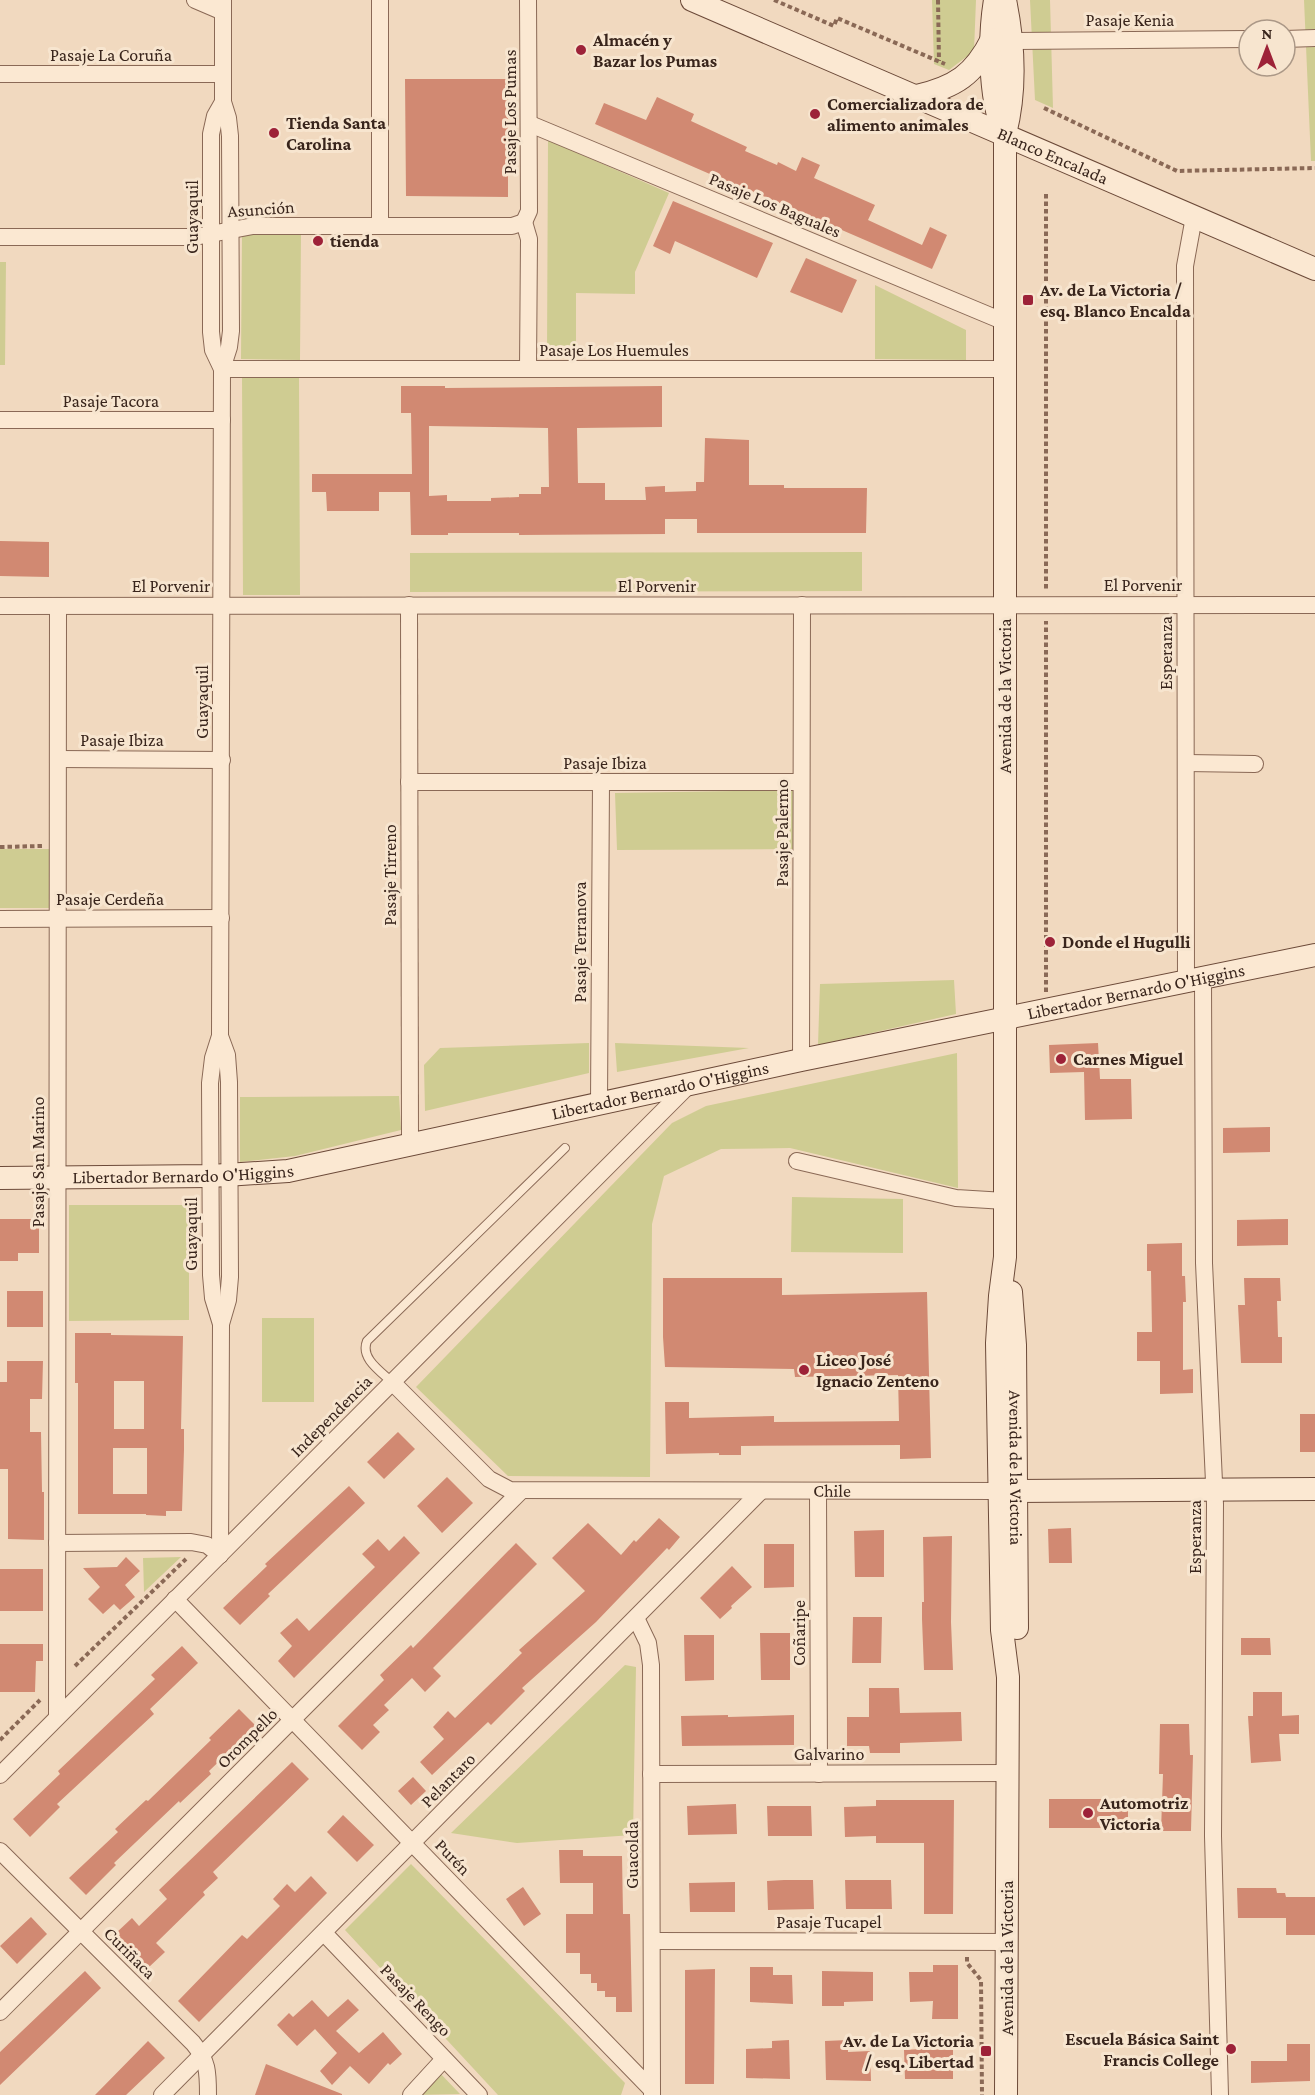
<svg xmlns="http://www.w3.org/2000/svg" width="1315" height="2095" font-family="'Crimson Pro',serif">
  <rect width="100%" height="100%" fill="#f1d9bf"/>
  <path fill="#cfcc92" d="M932,0h44l-2,51 -25,19 -15,-6z
    M1030,0h20l3,108 -18,-8z
    M1304,0h11v161h-4z
    M548,140l121,53 -34,79v22l-59,-1v61h-29z
    M242,233h59l-1,127 -59,-1z
    M0,262h6l-1,103h-5z
    M875,285l91,45v30l-91,-1z
    M242,376h57l1,219h-57z
    M862,552v39l-452,1v-39z
    M796,790v59l-179,1 -2,-57z
    M0,849h53v59h-53z
    M954,980l2,34 -138,31 2,-61z
    M589,1043v30l-164,38 -1,-46 16,-17z
    M615,1043l134,5 -132,24z
    M957,1053l1,135 -168,-40 -69,1 -57,27 -12,48 -2,253 -142,-1 -92,-89 256,-264 34,-17z
    M399,1096l2,34 -106,26 -55,6v-65z
    M792,1197l111,2v54l-112,-1z
    M69,1205h120v115l-120,1z
    M262,1318h52v84h-52z
    M181,1557l-37,35 -1,-34z
    M625,1665l11,2 -3,168 -116,8 -66,-10z
    M411,1864l214,219 -4,12h-123l-153,-165z
    M438,2071l22,23 -47,1z"/>
  <path fill="#d18972" fill-rule="evenodd" d="M405,79h103v118l-102,-1z
    M657,97l37,17 -3,7 56,26 -2,4 32,14 1,-3 18,9 6,-14 18,8 -6,13 61,27 -7,15 54,25 8,-18 17,8 -15,34 -185,-80 -3,8 -28,-12 3,-7 -124,-54 9,-21 42,17z
    M673,201l100,42 -16,35 -82,-37 -5,13 -17,-8z
    M806,258l51,22 -15,33 -52,-21z
    M401,386h44v2l217,-2v41l-85,1 1,55h27v17h41l-1,-13 20,-1v6l31,-1v-9h8l1,-44 44,2v45h35v3h83l-1,45h-169v-14h-32v15l-146,1v-2h-71v2h-37l-1,-43h-31v19h-52l-1,-19h-14v-18h100l-1,-61h-10zM429,426l119,2 1,59h-8v7h-22v3l-28,1v3h-44v-6l-18,1z
    M0,541l49,1v35l-49,-1z
    M1098,1043l2,36h31l1,40 -47,1 -1,-48 -34,1 -1,-28z
    M1270,1127v25l-47,1v-25z
    M0,1219h39v34h-21v8h-18z
    M1288,1219v26l-51,1v-26z
    M1182,1243v33h3l1,26h-3v68l10,-1v24l-33,1v-33h-23v-29h15l-1,-61h-4v-27z
    M663,1278h119v17l145,-3 4,166 -31,1v-14l-159,1v9h-22v-2l-53,1 -1,-52h24v16l85,-2v6l125,-1 -1,-46 -103,2 -1,-8 -129,-2 -2,-30z
    M1244,1278h36l1,23h-4l1,36h4v26h-41l-3,-58h7z
    M7,1291h36v36h-36z
    M75,1333h36v2l72,1 -2,93h3v21l-2,61h-16v5l-20,-1v-1h-68v-131h-3zM114,1381h30v48h-30zM113,1448h34v46h-34z
    M7,1361h36l-1,38h-12v33h11l1,60h2v48l-36,-1v-70h-8v-87h7z
    M1300,1414h15v38h-15z
    M398,1432l17,17 -31,30 -17,-17z
    M447,1477l26,26 -31,30 -25,-27z
    M349,1486l16,17 -97,91 2,2 -30,29 -17,-17 44,-42 -2,-2z
    M659,1518l21,19 -11,13 -2,-2 -71,74 -74,66 3,3 -34,34 -3,-3 -56,53 -12,-13 24,-23 -11,-12 15,-16 7,7 67,-65 -3,-3 66,-59 -33,-33 36,-35 33,32 13,-15 2,2z
    M1071,1528l1,35h-23l-1,-34z
    M884,1530v47h-29l-1,-46z
    M404,1536l16,17 -126,125 -16,-17 14,-15 -12,-13 17,-15 12,13 66,-64 -13,-13 16,-15 11,12z
    M952,1536l-1,86 2,48h-29l-2,-51v-17h2l-1,-65z
    M516,1543l21,21 -104,104 8,8 -16,16 -13,-14 -28,27 5,5 -16,15 7,7 -18,18 -24,-24 46,-46 -4,-5 31,-30 2,3z
    M764,1544h30v43l-30,1z
    M126,1557l14,14 -15,14 10,12 -15,13 -6,-6 -11,10 -15,-15 12,-12 -17,-19 34,-1z
    M732,1566l20,21 -21,19 1,2 -12,11 -20,-21z
    M0,1569h43v42h-43z
    M853,1617h29l-1,46h-29z
    M760,1633h30v47h-29z
    M684,1635h30v45l-29,1z
    M1241,1638h29l1,17h-30z
    M0,1644h43v17h-7l-1,31h-35z
    M182,1646l16,17 -48,46 4,5 -97,90 3,3 -30,30 -17,-18 47,-45 -2,-3 97,-92 -4,-4z
    M869,1688h30l1,25 61,-1 1,29 -62,2v10h-30l-1,-7h-22v-29h22z
    M1253,1692h29v24l17,-1v19h-20l2,27 -30,2 -3,-47h5z
    M239,1709l17,17 -47,45 2,3 -15,14 -16,15 -1,-2 -65,62 2,2 -30,30 -17,-17 49,-46 -3,-3 31,-29 2,1 63,-61 -2,-2z
    M728,1715v2l66,-2v30l-112,1 -1,-30z
    M1160,1724h29l1,31h3l-2,76h-30l2,-57h-4z
    M292,1762l17,17 -96,93 5,6 -15,14 2,3 -49,48 9,9 -17,16 -33,-34 17,-16 7,8 28,-27 -8,-9z
    M413,1777l13,14 -15,14 -13,-14z
    M1049,1799h79v29h-79z
    M876,1800h78l-1,114h-29v-71h-48v-7l-31,1 -1,-30 32,-1z
    M736,1804l1,30 -49,1 -1,-29z
    M767,1806h44l1,30h-44z
    M343,1815l31,30 -17,17 -30,-30z
    M559,1850h24v6h39l1,58h7l2,98h-16v-15h-11v-6h-8v-8h-6v-9h-11v-21h-14v-39h27v-31h-33z
    M311,1876l16,17 -128,129 -21,-21 64,-66 5,4 33,-33 -7,-7 14,-15 8,8z
    M784,1880h29l1,29 -46,1 -1,-29z
    M845,1880h46l1,29h-46z
    M735,1882v30h-45l-1,-29z
    M523,1887l18,27 -17,12 -18,-27z
    M1237,1888h39l1,5h8l1,4h29v38h-29v-17h-48z
    M31,1917l16,17 -30,30 -17,-18z
    M933,1965h25v54h-26l1,-18 -23,1 -1,-30h24z
    M750,1967h23v8h19l1,29 -43,-2z
    M715,1969l-1,115h-29v-114z
    M85,1971l16,17 -101,97v-33z
    M822,1971l51,1v29l-29,1v4h-22z
    M348,1999l11,11 -23,21 23,22 24,-21 19,22 -12,11 -2,-2 -19,21 -19,-18 -18,19 -12,-14 17,-18 -22,-24 -18,17 -20,-21 12,-12 4,4 19,-17 16,17z
    M789,2040l1,39 -44,-1v-29l26,-1v-7z
    M848,2040v12l22,-1 1,30 -45,-1 -1,-39z
    M148,2041l17,17 -39,37h-31z
    M1287,2044h23v37l-59,2v-22h36z
    M921,2049l32,1v29h-48l-1,-29z
    M266,2064l76,30v1h-87z"/>
  <g fill="none" stroke-linecap="round" stroke-linejoin="round">
    <defs>
      <path id="lane" d="M392,1382c-12,-11 -32,-24 -25,-41l198,-193"/>
      <g id="street">
        <path d="M195,0l28,12"/>
        <path d="M380,0v226"/>
        <path d="M1285,39l30,-1"/>
        <path d="M1011,41l238,-2"/>
        <path d="M0,74h223"/>
        <path d="M530,124l475,198"/>
        <path d="M524,222l5,-11 -1,-211"/>
        <path d="M524,222l5,17 -1,130"/>
        <path d="M0,237h195l58,-11h259l12,-4"/>
        <path d="M222,369h783"/>
        <path d="M222,369l-9,-19 -2,-18v-198l4,-18 8,-14"/>
        <path d="M0,420h222"/>
        <path d="M409,605l1,539"/>
        <path d="M0,606l1315,-1"/>
        <path d="M58,759l164,1"/>
        <path d="M1186,763l69,1"/>
        <path d="M409,782h392"/>
        <path d="M0,919l221,-1"/>
        <path d="M1203,979l1,284 11,241 -2,332 7,259"/>
        <path d="M1186,982l-1,-716 9,-49"/>
        <path d="M801,1060l1,-455"/>
        <path d="M599,1103l2,-321"/>
        <path d="M797,1161l159,37 49,3"/>
        <path d="M221,1324l-8,-26 -2,-23 -1,-192 3,-25 7,-22 2,-667 7,-22 2,-16 -1,-195 -2,-18 -5,-16v-102"/>
        <path id="s1" d="M392,1382l97,97 21,11 490,1"/>
        <path d="M818,1491l1,283"/>
        <path d="M57,1543l134,-1 16,3 13,10"/>
        <path d="M220,1555l1,-231 7,-24 2,-23 -1,-195 -2,-27 -7,-19"/>
        <path d="M175,1599l477,491"/>
        <path d="M636,1618l12,25 3,22 1,429"/>
        <path d="M57,1717l1,-1111"/>
        <path d="M651,1774l357,-1"/>
        <path d="M0,1775l689,-690"/>
        <path d="M0,1851l193,192c15,18 15,29 15,52"/>
        <path d="M324,1933l155,162"/>
        <path d="M652,1941l355,1"/>
        <path d="M0,2012l521,-521"/>
        <path d="M162,2095l599,-604"/>
        <path d="M411,2095l33,-36"/>
      </g>
      <g id="secondary">
        <path id="s2" d="M692,0l623,269"/>
        <path d="M995,0c-6,36 -6,96 8,130"/>
        <path d="M1005,0c9,44 11,91 0,134v1123l-5,39 -3,47 5,287 6,47 -2,418"/>
        <path d="M917,96c38,-9 57,-21 75,-57"/>
        <path id="s3" d="M0,1178l211,-2 77,-5 513,-111 514,-105"/>
        <path id="s4" d="M1011,1292l4,53 2,283"/>
        <path d="M1001,1491l314,-2"/>
      </g>
    </defs>
    <use href="#lane" stroke="#8a6956" stroke-width="10"/>
    <use href="#street" stroke="#8a6956" stroke-width="18"/>
    <use href="#secondary" stroke="#6c4a39" stroke-width="24"/>
    <path stroke="#8a6956" stroke-width="4" stroke-dasharray="4.5 3" stroke-linecap="butt" d="M774,0l60,26 3,-8 108,46
      M938,0l1,61
      M1044,108l133,63 138,-3
      M1046,194v396
      M0,847l42,-1
      M1046,992v-371
      M75,1666l111,-107
      M0,1740l40,-40
      M967,1957v6l14,17 1,115"/>
    <use href="#lane" stroke="#fbe8d2" stroke-width="8"/>
    <use href="#street" stroke="#fbe8d2" stroke-width="16"/>
    <use href="#secondary" stroke="#fbe8d2" stroke-width="22"/>
  </g>
  <g fill="#9d2238" stroke="#f7e5cf" stroke-width="2">
    <circle cx="581" cy="50" r="6"/>
    <circle cx="815" cy="114" r="6"/>
    <circle cx="274" cy="133" r="6"/>
    <circle cx="318" cy="241" r="6"/>
    <rect x="1022" y="294" width="12" height="12" rx="3"/>
    <circle cx="1050" cy="942" r="6"/>
    <circle cx="1061" cy="1059" r="6"/>
    <circle cx="804" cy="1370" r="6"/>
    <circle cx="1088" cy="1813" r="6"/>
    <circle cx="1231" cy="2049" r="6"/>
    <rect x="980" y="2045" width="12" height="12" rx="3"/>
  </g>
  <g text-anchor="middle" stroke-width="6" stroke-linejoin="round" paint-order="stroke">
    <g font-size="18" fill="#39251c" stroke="#f7e5cf">
      <text x="1130" y="26">Pasaje Kenia</text>
      <text x="111" y="61">Pasaje La Coruña</text>
      <text transform="translate(510 112) rotate(-90)" y="6">Pasaje Los Pumas</text>
      <text dy="6" stroke="none"><textPath href="#s2" startOffset="393">Blanco Encalada</textPath></text>
      <text transform="translate(775 205) rotate(23)" y="6">Pasaje Los Baguales</text>
      <text transform="translate(261 209) rotate(-4)" y="6">Asunción</text>
      <text transform="translate(192 217) rotate(-90)" y="6">Guayaquil</text>
      <text x="614" y="356">Pasaje Los Huemules</text>
      <text x="111" y="407">Pasaje Tacora</text>
      <text x="1143" y="591">El Porvenir</text>
      <text x="171" y="592">El Porvenir</text>
      <text x="657" y="592">El Porvenir</text>
      <text transform="translate(1166 653) rotate(-90)" y="6">Esperanza</text>
      <text transform="translate(1005 696) rotate(-90)" y="6">Avenida de la Victoria</text>
      <text transform="translate(202 702) rotate(-90)" y="6">Guayaquil</text>
      <text x="122" y="746">Pasaje Ibiza</text>
      <text x="605" y="769">Pasaje Ibiza</text>
      <text transform="translate(782 833) rotate(-90)" y="6">Pasaje Palermo</text>
      <text transform="translate(390 875) rotate(-90)" y="6">Pasaje Tirreno</text>
      <text x="110" y="905">Pasaje Cerdeña</text>
      <text transform="translate(580 942) rotate(-90)" y="6">Pasaje Terranova</text>
      <text dy="6" stroke="none"><textPath href="#s3" startOffset="1155">Libertador Bernardo O'Higgins</textPath></text>
      <text dy="6" stroke="none"><textPath href="#s3" startOffset="669">Libertador Bernardo O'Higgins</textPath></text>
      <text transform="translate(38 1162) rotate(-90)" y="6">Pasaje San Marino</text>
      <text dy="6" stroke="none"><textPath href="#s3" startOffset="183">Libertador Bernardo O'Higgins</textPath></text>
      <text transform="translate(191 1234) rotate(-90)" y="6">Guayaquil</text>
      <text transform="translate(331 1416) rotate(-45)" y="6">Independencia</text>
      <text dy="6" stroke="none"><textPath href="#s4" startOffset="176">Avenida de la Victoria</textPath></text>
      <text dy="6" stroke="none"><textPath href="#s1" startOffset="483">Chile</textPath></text>
      <text transform="translate(1195 1537) rotate(-90)" y="6">Esperanza</text>
      <text transform="translate(799 1633) rotate(-90)" y="6">Coñaripe</text>
      <text transform="translate(247 1738) rotate(-45)" y="6">Orompello</text>
      <text x="829" y="1760">Galvarino</text>
      <text transform="translate(448 1780) rotate(-45)" y="6">Pelantaro</text>
      <text transform="translate(632 1855) rotate(-90)" y="6">Guacolda</text>
      <text transform="translate(453 1857) rotate(46)" y="6">Purén</text>
      <text x="829" y="1928">Pasaje Tucapel</text>
      <text transform="translate(130 1953) rotate(45)" y="6">Curiñaca</text>
      <text transform="translate(1007 1958) rotate(-90)" y="6">Avenida de la Victoria</text>
      <text transform="translate(416 2000) rotate(46)" y="6">Pasaje Rengo</text>
    </g>
    <g font-size="18" font-weight="bold" fill="#39251c" stroke="#f7e5cf" text-anchor="start">
      <text x="593" y="46">Almacén y<tspan x="593" dy="21">Bazar los Pumas</tspan></text>
      <text x="827" y="110">Comercializadora de<tspan x="827" dy="21">alimento animales</tspan></text>
      <text x="286" y="129">Tienda Santa<tspan x="286" dy="21">Carolina</tspan></text>
      <text x="330" y="247">tienda</text>
      <text x="1040" y="296">Av. de La Victoria /<tspan x="1040" dy="21">esq. Blanco Encalda</tspan></text>
      <text x="1062" y="948">Donde el Hugulli</text>
      <text x="1073" y="1065">Carnes Miguel</text>
      <text x="816" y="1366">Liceo José<tspan x="816" dy="21">Ignacio Zenteno</tspan></text>
      <text x="1100" y="1809">Automotriz<tspan x="1100" dy="21">Victoria</tspan></text>
      <text x="1219" y="2045" text-anchor="end">Escuela Básica Saint<tspan x="1219" dy="21">Francis College</tspan></text>
      <text x="974" y="2047" text-anchor="end">Av. de La Victoria<tspan x="974" dy="21">/ esq. Libertad</tspan></text>
    </g>
  </g>
  <g transform="translate(1267 48)"><circle r="28" fill="#f7e5cf" stroke="#ab9887" stroke-width="1.5"/>
  <path d="M0-4.5L10 22L0 15L-10 22Z" fill="#9d2238"/>
  <text y="-9" font-size="16" font-weight="bold" text-anchor="middle" fill="#39251c">N</text>
  </g>
</svg>
